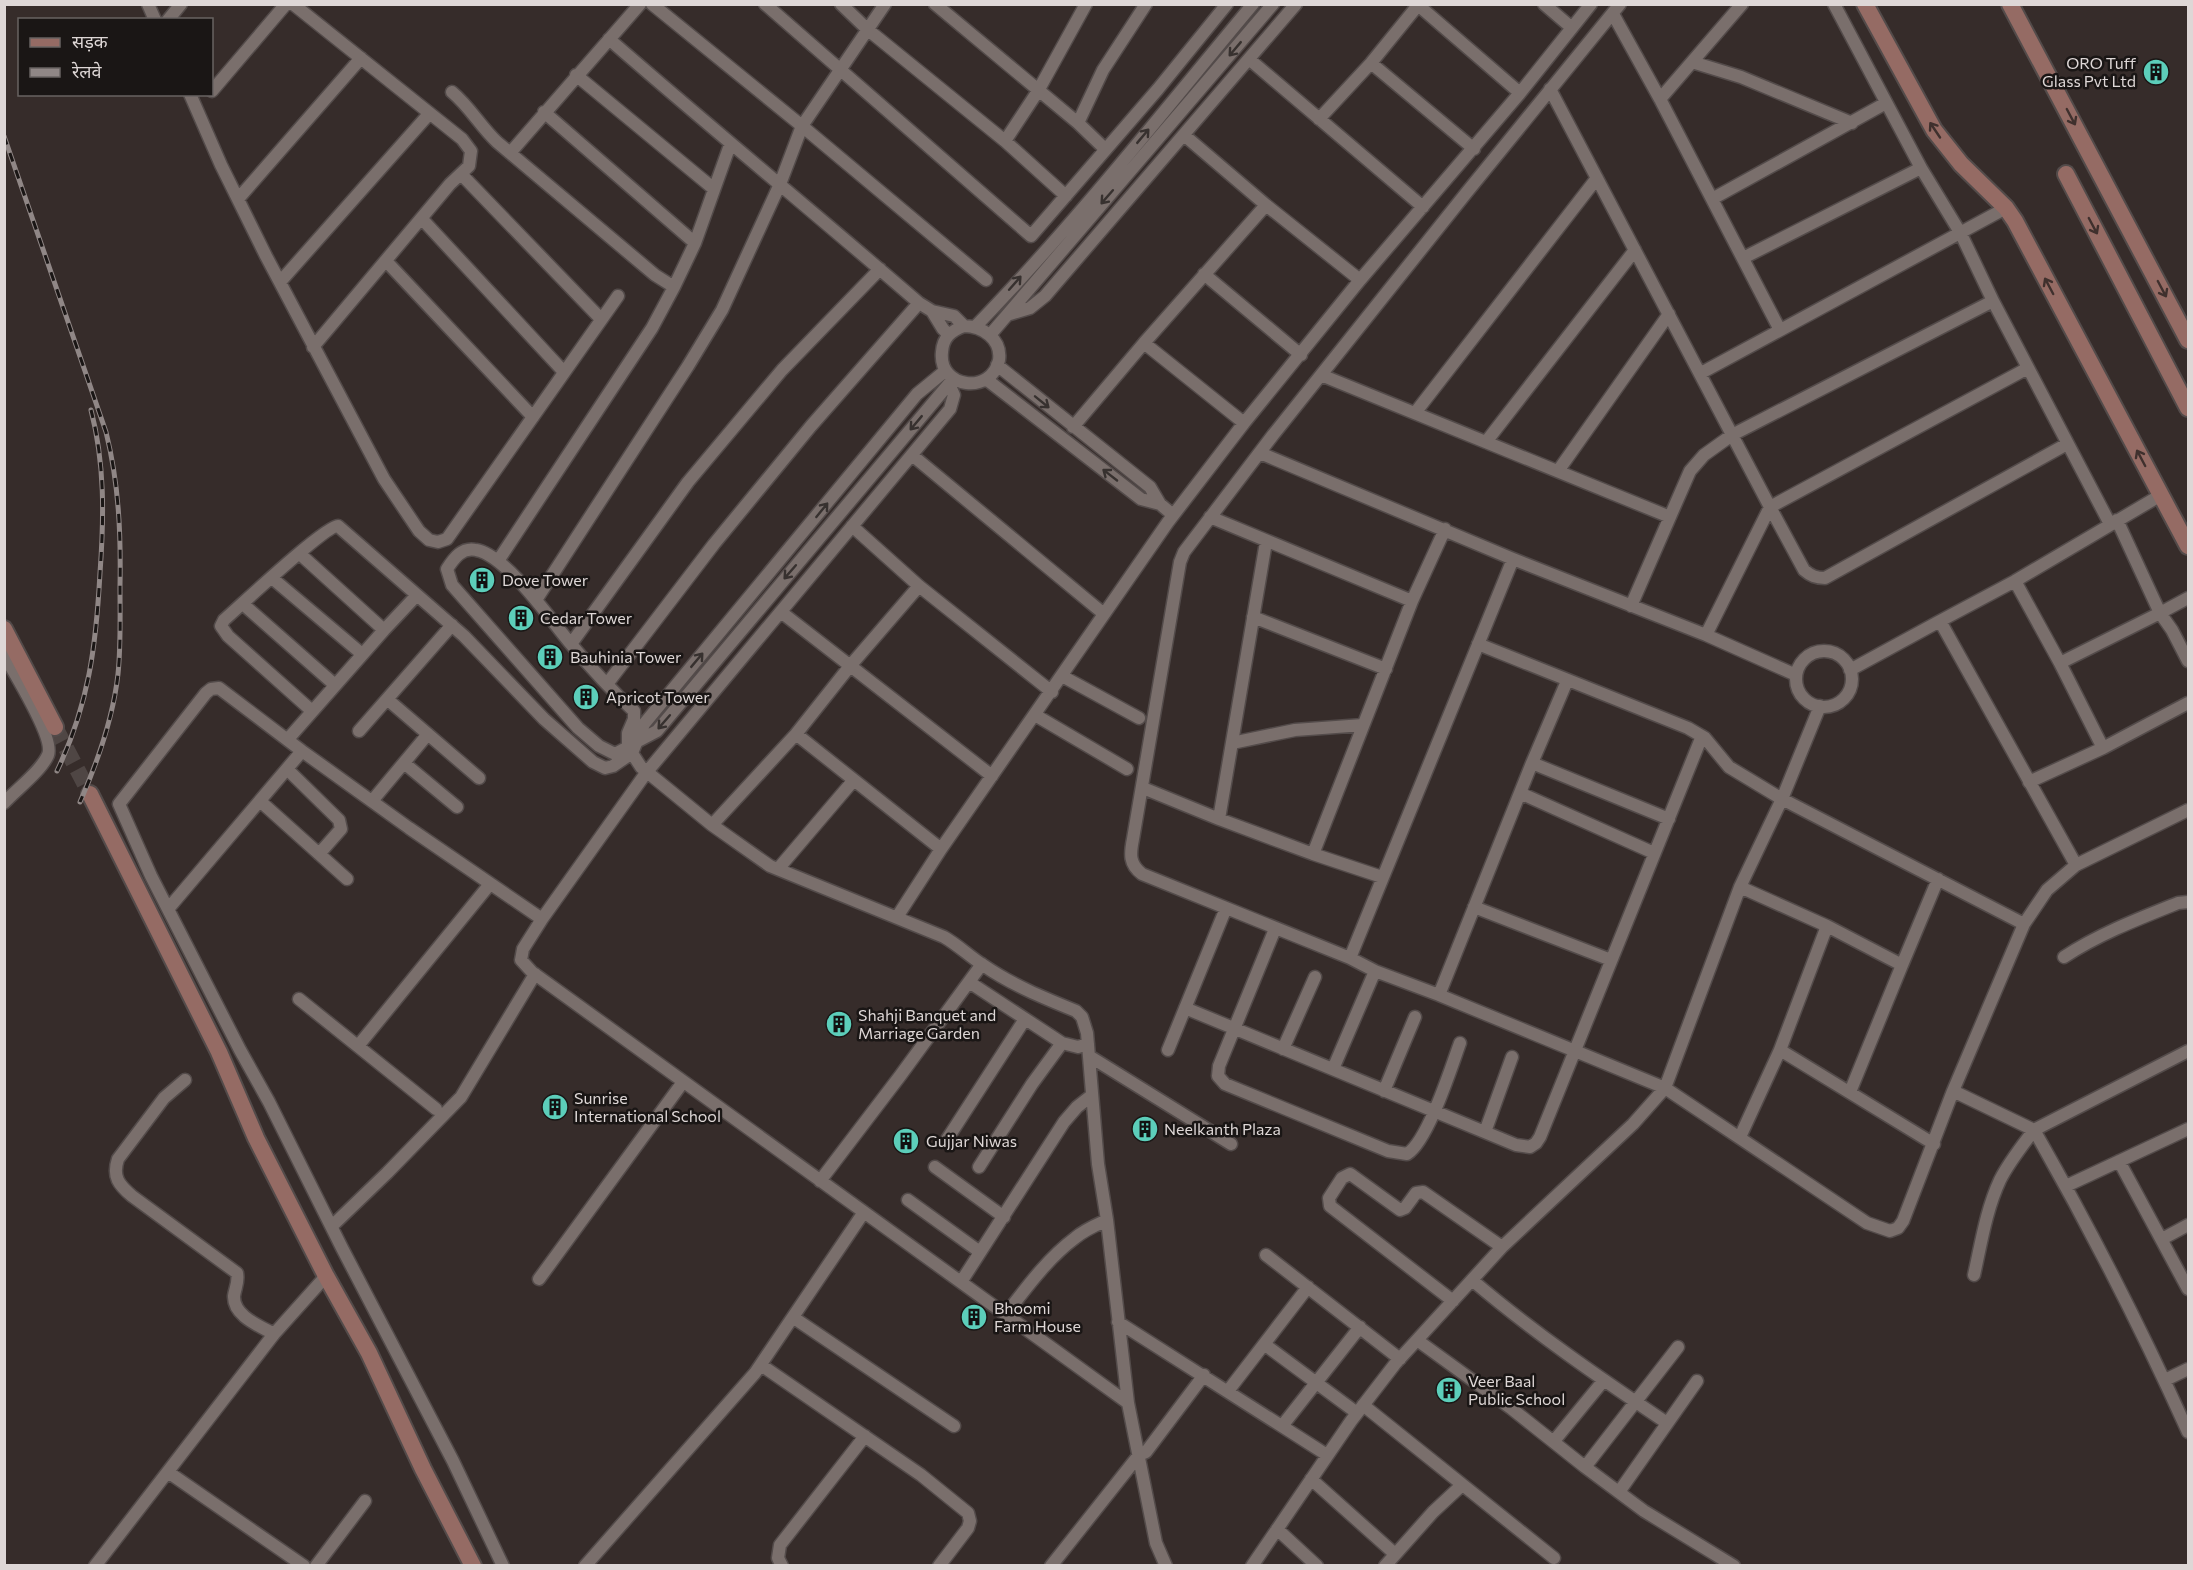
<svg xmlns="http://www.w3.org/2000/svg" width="2193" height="1570" font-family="Commissioner,'Noto Sans Devanagari',sans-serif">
  <rect width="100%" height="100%" fill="#362c2a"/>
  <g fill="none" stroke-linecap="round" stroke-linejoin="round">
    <path stroke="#4f4644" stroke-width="16" stroke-dasharray="16 8" stroke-linecap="butt" d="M55,727l35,67"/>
    <defs>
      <path id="street" d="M148,4l7,16
        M293,4l169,135 9,12 -2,15 -19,18 -137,163
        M652,4l150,122 184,154
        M765,4l266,232 127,-147 69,-85
        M841,4l26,25 138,112 61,55
        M935,4l143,119 27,26
        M1544,4l28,24
        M1620,4l-153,188 -194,243 -89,117 -4,10 -47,277c-3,15 -4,25 9,35l208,84 25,13 64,24 226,93 202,135 23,8 8,-3 5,-7 50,-130 71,-167 23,-34 29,-25 112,-55
        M1834,4l87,164 40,66 32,67 117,223
        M1418,5l102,88
        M1613,14l47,85 120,231
        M168,20l13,-16
        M609,39c102,89 207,175 310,264l13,8 22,5 10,10c18,0 38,13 35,34 -7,35 -61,29 -57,-8 1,-15 9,-21 22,-26
        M1249,59l174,148
        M1692,62l49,15 111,46
        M1371,63l103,86
        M576,75l138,114
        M1550,89l220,418 34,63c7,6 12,8 21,8l242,-134
        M212,91l74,-87
        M452,92c18,15 28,34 45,50l158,133 19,12
        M190,94l31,71 45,91 118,223 35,52 10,9 9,2 9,-3 171,-243
        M1660,99l82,-95
        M544,112l151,131
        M1319,119l52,-56 48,-59
        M1078,123l25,-53 43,-66
        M1184,135l82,70 94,75
        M1005,141l33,-50 48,-87
        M510,153l130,-149
        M461,174l140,145
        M238,199l123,-141
        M1712,199l174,-96
        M422,219l142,153
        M1743,258l178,-90
        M386,261l147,156
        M1204,274l97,81
        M280,282l149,-168
        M932,311l11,18 5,5
        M1010,314l20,-6 15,-12 251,-292
        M976,326c98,-101 186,-213 277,-322
        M990,335l283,-331
        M1144,343l100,80
        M997,365l153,122 10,17 13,11
        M1701,373l305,-165
        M1321,375l349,142
        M986,379l155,120 19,5
        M949,384l5,11 -4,14 -304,364 -104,146 -19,30 -2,11 11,12 596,431
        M1415,413l182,-235
        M1073,427l71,-84 122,-138
        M1486,442l149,-192
        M1260,453l253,106 193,76 90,40
        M912,455l192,159
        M1558,471l111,-157
        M1210,517l202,84
        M2117,520l43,93 28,-15
        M852,526l67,60 133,106
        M300,554l84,76
        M498,561l154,-233 22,-41 21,-44 35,-98
        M272,578l90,76
        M2015,581l45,82
        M536,600l152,-234 34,-56 58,-126 22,-58 83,-122
        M243,604l92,81
        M1631,606l59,-135 14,-16 28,-20 261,-134
        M781,612l211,164
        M1253,617l133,52
        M1706,635l64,-128 258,-139
        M571,644l117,-162 94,-112 98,-101
        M1478,644l210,84 17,10 24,29 53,32 38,-93
        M1796 679a28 28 0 1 1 56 0a28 28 0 1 1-56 0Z
        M4,655c10,17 51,84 44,100 -7,16 -31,34 -44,48
        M1850,670l90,-49
        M1062,676l77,42
        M607,684l107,-140 97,-118 108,-123
        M387,699l92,79
        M312,711l-84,-75 -7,-10 3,-6c16,-14 101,-94 114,-94l126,110 80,83 49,43 12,6 8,-2 19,-13 12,-29 273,-330 28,-23
        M1035,715l92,54
        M359,731l93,-106
        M796,734l145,115
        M288,739l96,-109 33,-35
        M638,741l19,-10 296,-352
        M1232,743l63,-13 68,-5
        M628,747l-13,7 -16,-8 -21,-18 -126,-143 -5,-16c7,-11 15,-22 29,-19 30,5 74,69 94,93 20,24 41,47 64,68v8l-6,14v14l13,20 71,58 58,41 174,71c14,8 25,19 39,28 29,20 61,33 93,46l6,6 5,16 11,131 9,56 21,183 28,140 10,23
        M2103,748l-43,-85 100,-50 12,17 16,31
        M404,763l53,44
        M1532,763l137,56
        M287,769l52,51 2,9 -22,25
        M2029,782l74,-34 85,-45
        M1143,788l76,31 94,35 99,-253 33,-72
        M1520,793l134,60
        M260,801l87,78
        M372,801l56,-67
        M1219,819l47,-277
        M712,825l84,-91 54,-68 69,-80
        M1313,854l69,23
        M2076,865l-136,-244 75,-40 146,-86
        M778,869l75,-88
        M1740,887l87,39 75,39 -52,127
        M1474,907l137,53
        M168,909l134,-158
        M897,917l44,-68 227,-327 76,-99 116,-143 160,-187 71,-89
        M1275,929l-56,137 -1,10 7,8 163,67 19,3c21,-13 44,-86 53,-111
        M2064,957c35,-23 74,-38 114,-54l10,-1
        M1350,958l163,-399
        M1902,965l36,-86
        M969,982l93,61 16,4 10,-3
        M1439,995l93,-232 35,-82
        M299,999l137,110
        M1185,1008l331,137 14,2 6,-4 4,-6 162,-401
        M358,1046l132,-162
        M1283,1049l32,-72
        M1168,1050l58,-142
        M1780,1050l47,-124
        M1089,1056l142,88
        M1333,1069l42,-98
        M185,1080l-21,18 -46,61c-6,18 1,26 14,37l105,77c2,9 -2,15 -3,23 -1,20 26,30 40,38
        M1384,1091l31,-74
        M1953,1091l81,39 154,-79
        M1485,1132l27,-75
        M1740,1137l40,-87 154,94
        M946,1141l79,-122
        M2119,1161l69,128
        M935,1167l69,50
        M979,1167l53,-83 30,-41
        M820,1181l80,-105 82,-112
        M2066,1186l122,-57
        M908,1200l72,52
        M332,1226l55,-53 74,-76 74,-123
        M2162,1239l26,-14
        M1266,1255l134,104
        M1974,1275c7,-31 12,-65 26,-95 9,-18 22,-34 34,-50 56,98 108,200 154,302
        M539,1279l144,-197
        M1472,1280c61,52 128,98 195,143
        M961,1282l103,-160 13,-15 14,-11
        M1453,1301l-123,-95 -1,-8 13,-20 8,-4 3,2 47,34 5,-2 11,-15 7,-1 79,55
        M1006,1314c20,-26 42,-56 69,-76 9,-8 21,-13 32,-18
        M794,1318l160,108
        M1118,1322l209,133
        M1417,1340l95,69 73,58 59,44 90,55
        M1264,1344l93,69
        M761,1365l160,110 47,38 2,8 -2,7 -29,38
        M2165,1380l23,-11
        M1228,1391l80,-104
        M1363,1405l191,153
        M1282,1426l78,-99
        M1554,1441l50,-61
        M1585,1467l93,-120
        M168,1472l136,94
        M1311,1479l84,75
        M1619,1492l78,-111
        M1277,1529l40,37
        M95,1566l179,-232 52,-58
        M316,1566l49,-65
        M503,1566l-50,-105 -111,-213 -73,-146 -29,-52 -89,-174 -32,-72 87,-111 5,-4 8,-1 83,63 107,77 133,91
        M585,1566l170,-193 109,-161
        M782,1566l-4,-8 2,-13 85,-109
        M1051,1566l88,-111 7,-3 58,-77
        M1252,1566l99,-145 44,-57 107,-117 131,-123 32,-36 75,-201 42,-88 242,125
        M1385,1566l48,-54 29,-27"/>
      <path id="secondary" d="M1865,4l69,126 27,34 45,44 9,13 173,325
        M2010,4l178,336
        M2066,174l122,234
        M4,629l51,98
        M90,794l129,258 37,86 70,138 43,77 54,116 50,97"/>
    </defs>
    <use href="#street" stroke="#534b4a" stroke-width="15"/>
    <use href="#secondary" stroke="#534b4a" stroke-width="20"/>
    <use href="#street" stroke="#7a6f6c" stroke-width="12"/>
    <use href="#secondary" stroke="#956b64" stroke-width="16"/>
    <defs>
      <path id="rail" d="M4,136l102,296c13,52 15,102 14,155 0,29 1,58 -2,87 -5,45 -20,87 -38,128
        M57,771c32,-67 39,-125 43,-198 4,-56 5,-109 -9,-163"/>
    </defs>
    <use href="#rail" stroke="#908786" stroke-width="5"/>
    <use href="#rail" stroke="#1a1615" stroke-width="3" stroke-dasharray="9" stroke-linecap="butt"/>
  </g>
  <defs><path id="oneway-shaft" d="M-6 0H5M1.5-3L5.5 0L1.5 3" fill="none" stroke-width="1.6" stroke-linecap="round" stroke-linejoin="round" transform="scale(1.5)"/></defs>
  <g stroke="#37312f">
    <use href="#oneway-shaft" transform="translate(1235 49) rotate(130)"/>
    <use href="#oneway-shaft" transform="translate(1143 136) rotate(-50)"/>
    <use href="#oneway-shaft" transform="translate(1107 197) rotate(131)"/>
    <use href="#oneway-shaft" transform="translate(1015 283) rotate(-49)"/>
    <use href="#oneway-shaft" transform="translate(1042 402) rotate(39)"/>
    <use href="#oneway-shaft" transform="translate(916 423) rotate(130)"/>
    <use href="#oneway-shaft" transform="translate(1110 475) rotate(-142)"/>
    <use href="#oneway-shaft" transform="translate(822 510) rotate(-51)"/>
    <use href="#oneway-shaft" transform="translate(790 572) rotate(131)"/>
    <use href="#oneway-shaft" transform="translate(697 660) rotate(-50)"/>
    <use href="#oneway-shaft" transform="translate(664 722) rotate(131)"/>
  </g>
  <g stroke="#3f302d">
    <use href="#oneway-shaft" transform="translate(2071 117) rotate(62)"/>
    <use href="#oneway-shaft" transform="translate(1935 130) rotate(-124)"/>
    <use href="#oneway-shaft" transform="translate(2093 226) rotate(62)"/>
    <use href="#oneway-shaft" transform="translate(2049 286) rotate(-118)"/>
    <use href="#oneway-shaft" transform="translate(2162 289) rotate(62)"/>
    <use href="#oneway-shaft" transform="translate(2141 458) rotate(-118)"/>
  </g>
  <defs>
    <symbol id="building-disc" viewBox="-11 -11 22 22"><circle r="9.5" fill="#5cceba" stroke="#1a1615"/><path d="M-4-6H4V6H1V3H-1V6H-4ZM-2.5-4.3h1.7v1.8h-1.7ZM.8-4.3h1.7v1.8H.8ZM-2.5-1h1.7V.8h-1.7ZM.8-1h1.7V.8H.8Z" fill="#111"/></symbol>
  </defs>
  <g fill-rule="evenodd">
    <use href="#building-disc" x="2141" y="57" width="30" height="30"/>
    <use href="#building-disc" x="467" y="565" width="30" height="30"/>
    <use href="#building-disc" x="506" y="603" width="30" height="30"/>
    <use href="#building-disc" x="535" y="642" width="30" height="30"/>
    <use href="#building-disc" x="571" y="682" width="30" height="30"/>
    <use href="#building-disc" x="824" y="1009" width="30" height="30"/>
    <use href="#building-disc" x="540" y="1092" width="30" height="30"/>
    <use href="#building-disc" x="1130" y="1114" width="30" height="30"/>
    <use href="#building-disc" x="891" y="1126" width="30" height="30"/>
    <use href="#building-disc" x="959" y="1302" width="30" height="30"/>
    <use href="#building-disc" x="1434" y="1375" width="30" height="30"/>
  </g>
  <g text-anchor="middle" stroke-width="5" stroke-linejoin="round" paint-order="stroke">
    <g font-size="16" fill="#ded7d6" stroke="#1a1615" text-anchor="start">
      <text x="2136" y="69" text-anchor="end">ORO Tuff<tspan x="2136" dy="18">Glass Pvt Ltd</tspan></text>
      <text x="502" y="586">Dove Tower</text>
      <text x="540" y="624">Cedar Tower</text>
      <text x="570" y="663">Bauhinia Tower</text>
      <text x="606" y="703">Apricot Tower</text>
      <text x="858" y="1021">Shahji Banquet and<tspan x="858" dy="18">Marriage Garden</tspan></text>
      <text x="574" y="1104">Sunrise<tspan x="574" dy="18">International School</tspan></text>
      <text x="1164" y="1135">Neelkanth Plaza</text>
      <text x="926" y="1147">Gujjar Niwas</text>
      <text x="994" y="1314">Bhoomi<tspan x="994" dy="18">Farm House</tspan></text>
      <text x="1468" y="1387">Veer Baal<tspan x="1468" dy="18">Public School</tspan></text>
    </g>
  </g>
  <rect width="2193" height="1570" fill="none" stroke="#ded7d6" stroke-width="12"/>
  <rect x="18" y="18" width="195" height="78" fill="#1a1615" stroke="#686362" stroke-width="1.5"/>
  <rect x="30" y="38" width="30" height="9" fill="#956b64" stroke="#686362" stroke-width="1.5"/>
  <text x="72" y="48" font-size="18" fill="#ded7d6">सड़क</text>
  <rect x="30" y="68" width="30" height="9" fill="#908786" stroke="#686362" stroke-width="1.5"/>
  <text x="72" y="78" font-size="18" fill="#ded7d6">रेलवे</text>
</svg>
